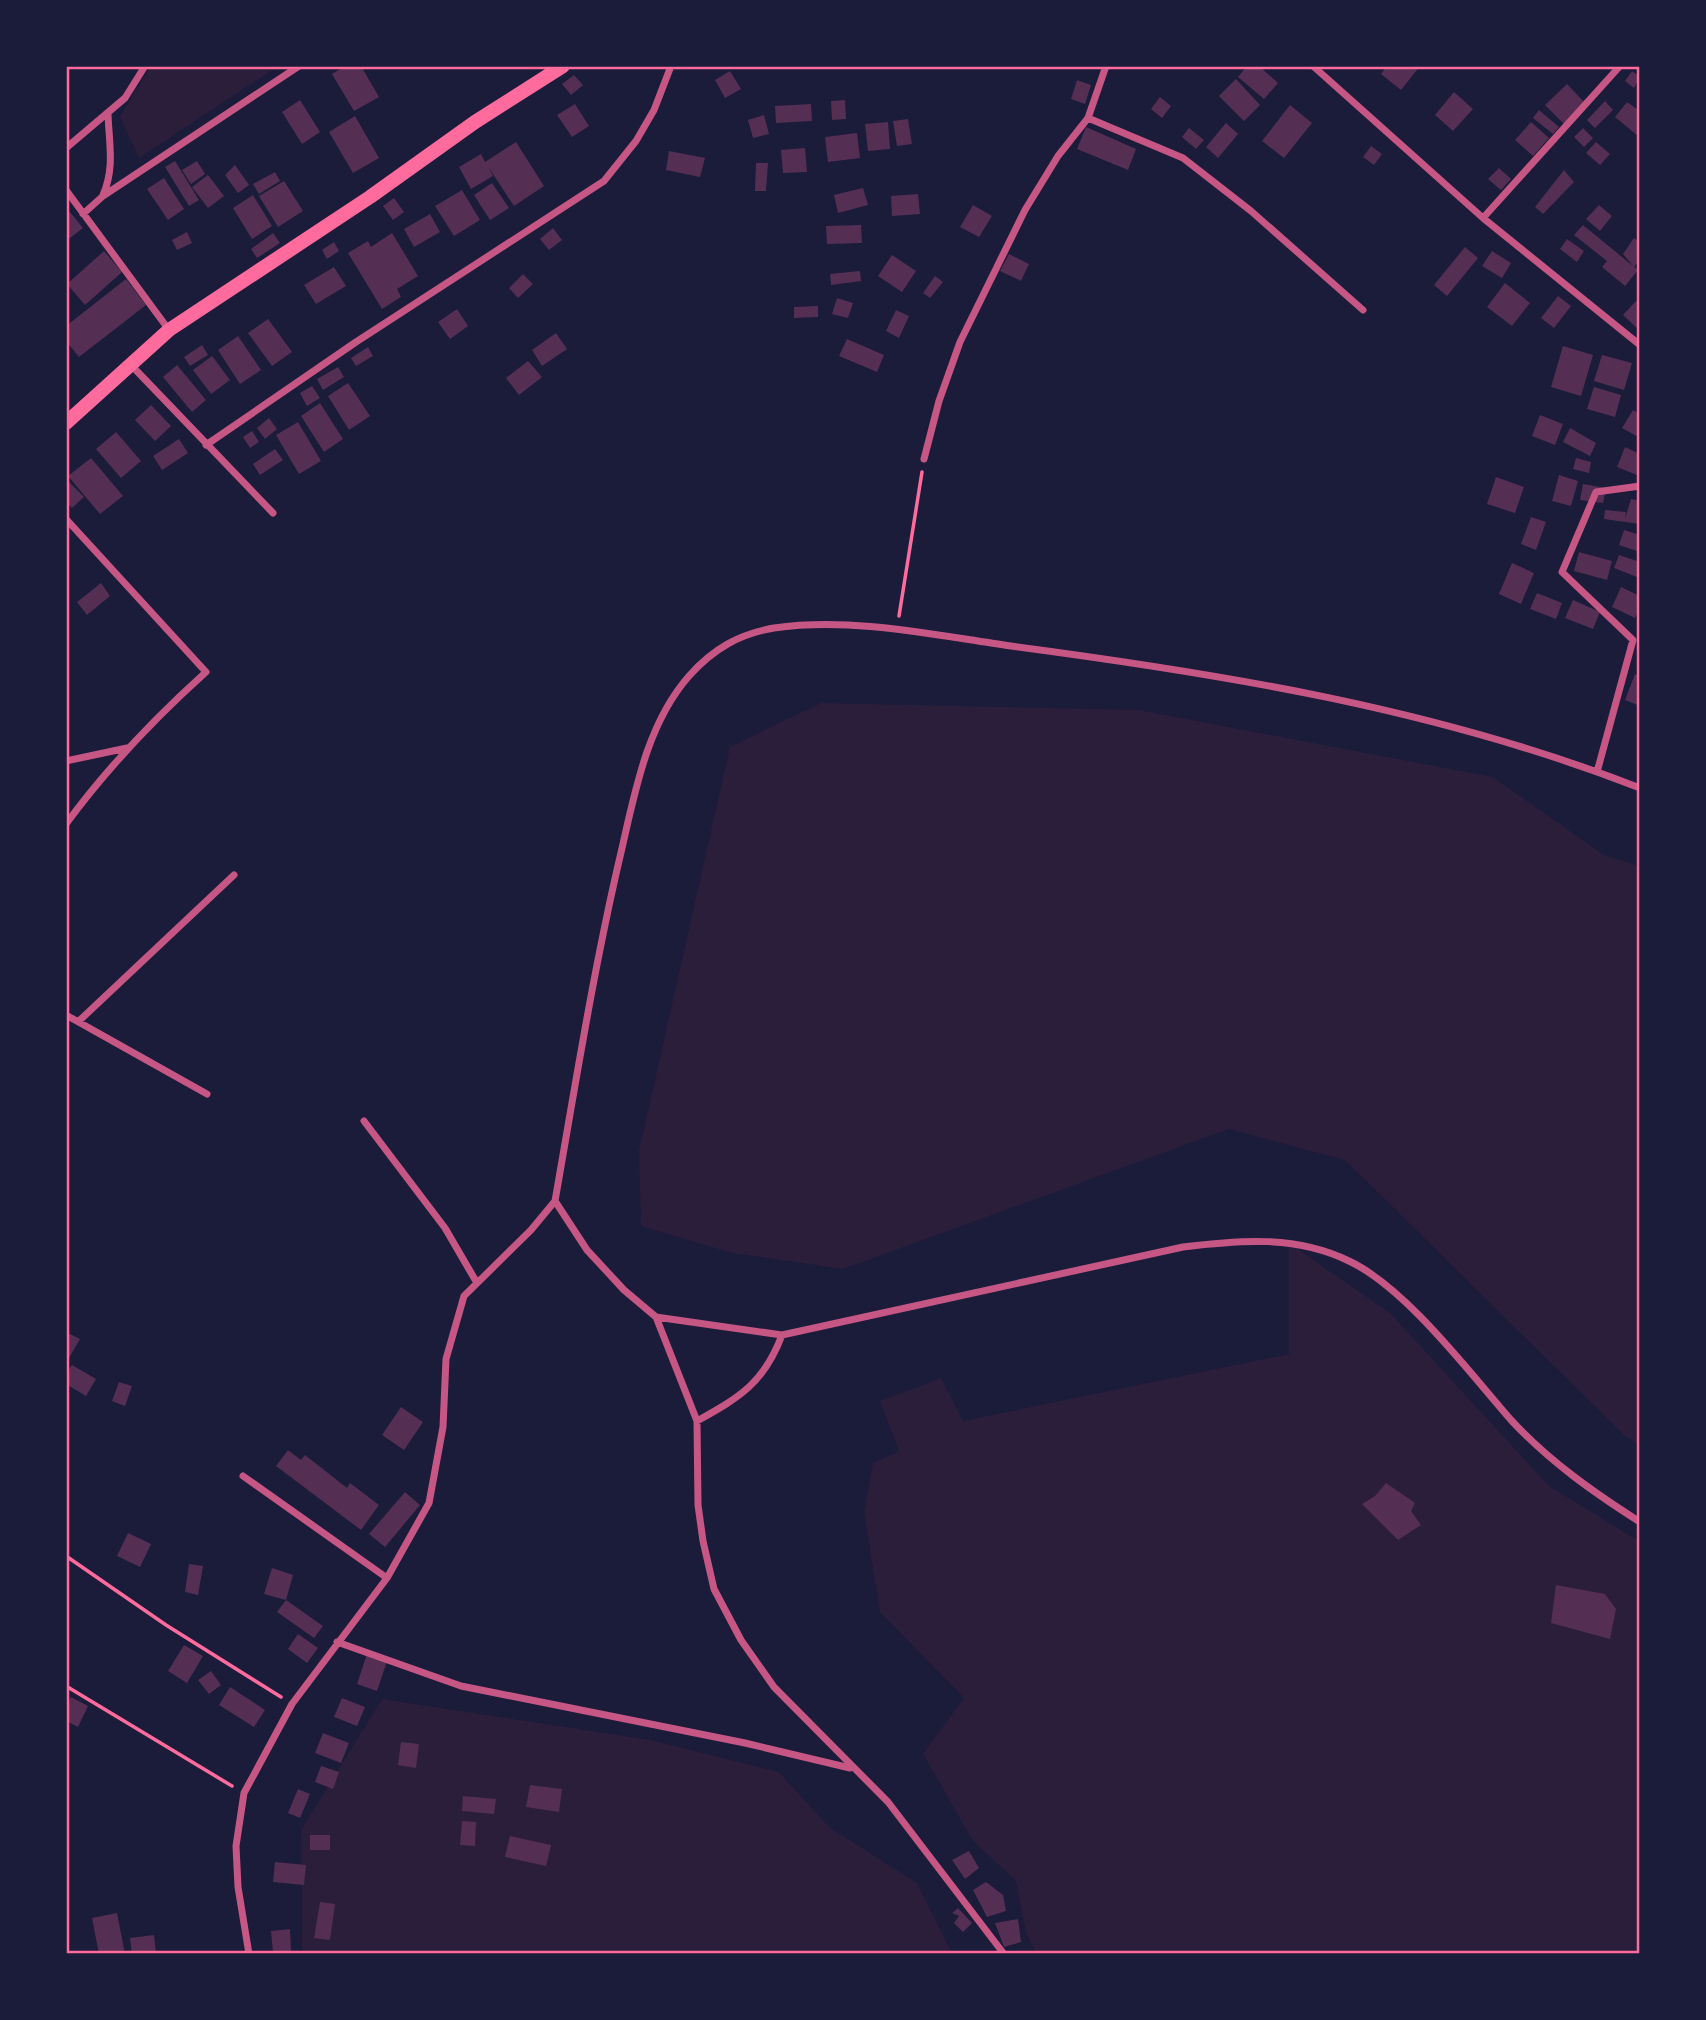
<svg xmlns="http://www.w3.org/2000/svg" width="1706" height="2020" font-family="'Golos Text',sans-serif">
  <rect width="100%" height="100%" fill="#1b1b3a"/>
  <path fill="#2a1e3b" d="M150,67v-1l127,1 -138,91 -19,-41z
    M821,703l318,7 354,67 111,78 35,11v579l-16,-11 -278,-274 -116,-31 -386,140 -111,-16 -91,-27 -2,-75 91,-404z
    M1289,1243l101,70 159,173 90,55v412h-603l-10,-20 -10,-52 -43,-40 -50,-87 41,-56 -84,-86 -16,-100 9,-49 26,-12 -19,-50 61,-23 22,43 326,-67z
    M382,1699l269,41 128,32 50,55 88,56 35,70h-650l-1,-123z"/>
  <path fill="#542f53" d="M345,66h16l18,31 -25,14 -22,-37z
    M1247,66h12l19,17 -14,16 -26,-22z
    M1387,66h33l-19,24 -20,-16z
    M730,71l11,18 -16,9 -10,-18z
    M1632,71l8,6 -6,11 -9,-7z
    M574,75l9,10 -12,10 -9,-11z
    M1236,79l24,26 -16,16 -25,-25z
    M1077,80l14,5 -6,19 -14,-5z
    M1567,84l18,19 -21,21 -19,-19z
    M1454,92l19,17 -20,22 -18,-16z
    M1160,97l11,9 -9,12 -11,-9z
    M300,100l20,32 -18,12 -20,-32z
    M845,100l1,19 -14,1 -1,-19z
    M1605,101l8,9 -18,18 -8,-8z
    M1627,102l13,9 -2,25 -23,-19z
    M575,104l14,22 -17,11 -15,-22z
    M811,104l1,17 -36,2 -1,-17z
    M1290,105l22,18 -28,35 -22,-17z
    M1539,110l20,17 -6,7 -20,-16z
    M764,115l5,19 -16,4 -5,-18z
    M355,116l24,42 -26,15 -24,-41z
    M908,119l4,25 -15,2 -4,-25z
    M888,122l2,27 -22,2 -3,-27z
    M1531,122l18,16 -16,18 -18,-16z
    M1226,123l12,11 -20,24 -12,-11z
    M1086,127l50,22 -8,21 -51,-21z
    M1189,128l15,12 -8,9 -14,-12z
    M1583,128l10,10 -9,9 -10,-10z
    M857,133l3,25 -32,4 -3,-25z
    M516,142l28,44 -30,20 -25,-38 4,8 -22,13 -12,-22 22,-13 4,8z
    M1596,142l14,12 -10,11 -14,-12z
    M1371,146l11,8 -8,11 -11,-8z
    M805,148l2,24 -24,1 -2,-23z
    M669,151l36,7 -5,19 -34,-7z
    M175,161l24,39 -10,6 -24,-39z
    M197,161l8,13 -14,10 -9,-14z
    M756,163h12l-2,28h-11z
    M235,165l14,20 -11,8 -13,-18z
    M1499,168l12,11 -10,11 -13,-11z
    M1564,170l10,12 -31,32 -8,-7z
    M275,172l5,9 -21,13 -6,-10z
    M208,175l16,21 -16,12 -16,-21z
    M164,178l20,31 -16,11 -21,-31z
    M284,181l19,30 -25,16 -19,-31z
    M492,183l17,25 -19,12 -16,-25z
    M863,188l5,17 -30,8 -4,-18z
    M462,190l18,30 -26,16 -19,-30z
    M918,194l2,20 -28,2 -1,-20z
    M253,195l19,31 -20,13 -19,-31z
    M394,198l10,14 -11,8 -10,-14z
    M973,205l19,11 -13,21 -19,-10z
    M1599,205l13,11 -12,15 -14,-12z
    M70,212l13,16 -17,13v-27z
    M430,214l10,18 -26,15 -10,-18z
    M861,225l1,18 -35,1 -1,-18z
    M1583,225l55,45 -13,16 -23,-19 5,-6 -33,-26z
    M553,228l9,12 -13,10 -9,-11z
    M187,232l5,11 -15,7 -5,-10z
    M273,233l7,10 -23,15 -6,-9z
    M392,233l26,43 -21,13 4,8 -19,12 -34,-56 20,-12 3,6z
    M1634,238l6,4v17l-6,8 -11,-13z
    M1567,239l17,12 -7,11 -17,-13z
    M334,242l5,9 -12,8 -5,-9z
    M1465,247l13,11 -31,38 -13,-11z
    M104,251l18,21 -37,33 -18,-21z
    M1492,251l19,12 -9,15 -20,-12z
    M1009,254l20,10 -8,17 -21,-10z
    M892,255l24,16 -14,21 -24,-16z
    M334,267l12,19 -30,18 -12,-19z
    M860,271l1,10 -30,4 -1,-11z
    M523,274l10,10 -15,14 -9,-10z
    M935,276l8,6 -13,16 -7,-5z
    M126,279l20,26 -67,52 -13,-16v-15z
    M1505,283l25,20 -18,23 -25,-19z
    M1558,296l13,10 -17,22 -13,-10z
    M837,298l16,5 -5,15 -16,-4z
    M1637,300l3,3v28l-17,-16z
    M818,306v11l-24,1v-11z
    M457,309l11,17 -18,13 -12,-17z
    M896,310l13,6 -10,22 -13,-7z
    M268,319l24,33 -20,14 -24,-33z
    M556,333l11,16 -25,17 -10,-16z
    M238,336l23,34 -21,14 -22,-34z
    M847,339l37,16 -7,17 -38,-16z
    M202,345l6,10 -18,11 -6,-9z
    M1563,346l30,9 -12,41 -30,-9z
    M368,347l5,9 -17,10 -5,-8z
    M1602,355l30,8 -8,27 -30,-9z
    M212,356l18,24 -19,14 -18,-24z
    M528,361l14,16 -23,18 -13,-17z
    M177,365l29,35 -14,12 -29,-35z
    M338,367l6,10 -21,13 -6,-11z
    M348,383l22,33 -21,14 -21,-34z
    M312,386l8,12 -13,8 -7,-13z
    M1594,387l27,8 -6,22 -28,-8z
    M320,403l23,36 -19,13 -23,-36z
    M151,405l20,21 -16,15 -20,-21z
    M1633,410l7,4v24l-18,-10z
    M1540,415l23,9 -8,21 -23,-9z
    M269,418l8,11 -12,10 -8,-11z
    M298,422l23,39 -22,13 -23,-39z
    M1570,428l26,15 -6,13 -27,-14z
    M252,431l7,11 -9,6 -7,-11z
    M116,432l25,29 -20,17 -25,-29z
    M179,439l9,14 -26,17 -9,-14z
    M1625,447l15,7 -3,21 -20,-8z
    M275,449l8,11 -23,15 -7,-11z
    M91,458l32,38 -23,18 -32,-38z
    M1576,458l15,4 -2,11 -16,-4z
    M1559,475l19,6 -7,25 -19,-5z
    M1496,477l28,10 -9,26 -28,-9z
    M66,479l18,18 -12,11 -6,-6z
    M1583,484l23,4 -3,15 -23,-3z
    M1631,499l9,2v23l-36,-5 1,-9 21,2 -1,7z
    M1531,517l15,5 -10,28 -15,-6z
    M1624,530l16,5v19l-3,-3 -18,-6z
    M1579,552l33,9 -5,19 -33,-9z
    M1619,555l21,7 -3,15 -23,-9z
    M1512,563l22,10 -13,31 -22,-10z
    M101,583l9,13 -23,19 -10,-13z
    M1621,587l19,9v12l-5,10 -23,-11z
    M1537,593l25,10 -6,16 -26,-10z
    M1573,600l27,12 -7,17 -28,-11z
    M1635,674l5,2v30l-15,-6z
    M66,1332l14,7 -14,24z
    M72,1365l24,14 -10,17 -20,-12v-10z
    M119,1382l13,4 -7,20 -13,-5z
    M401,1407l22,15 -19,28 -22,-15z
    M288,1450l13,10 4,-5 42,33 3,-5 29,22 -18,25 -85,-64z
    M1386,1483l29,20 -4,8 10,14 -23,15 -36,-36 13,-8z
    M405,1492l15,13 -35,42 -16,-13z
    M128,1533l23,11 -11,23 -23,-11z
    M189,1564l14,2 -5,29 -13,-3z
    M272,1568l21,7 -7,25 37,26 -9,12 -37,-26 9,-12 -22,-6z
    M1556,1585l49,9 11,15 -6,30 -59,-16z
    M298,1634l20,14 -11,15 -19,-14z
    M184,1645l19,11 -16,27 -19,-12z
    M367,1654l20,7 -10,30 -20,-7z
    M211,1671l10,14 -12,9 -11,-14z
    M230,1687l35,23 -11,17 -35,-22z
    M71,1697l17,9 -10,21 -12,-6v-15z
    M342,1698l23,9 -8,19 -23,-9z
    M323,1733l26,10 -8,20 -26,-10z
    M401,1742l18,2 -3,24 -18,-3z
    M321,1766l18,6 -6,17 -18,-7z
    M530,1785l32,4 -3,23 -33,-5z
    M298,1789l12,5 -10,24 -12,-5z
    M463,1796l33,3 -2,15 -32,-3z
    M462,1821l14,1 -1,24 -15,-1z
    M310,1835h20v15h-20z
    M510,1836l41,9 -5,21 -41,-9z
    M969,1851l10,17 -14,11 -13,-19z
    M275,1862l31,3 -2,20 -31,-3z
    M986,1882l17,13 3,16 -19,6 -14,-27z
    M320,1902l15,2 -5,36 -16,-2z
    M958,1908l14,15 -9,9 -9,-9 5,-7 -7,-3z
    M117,1913l8,41h-26l-7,-36z
    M1018,1919l3,23 -17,5 -9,-24z
    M290,1929l1,22 -18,2 -2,-22z
    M154,1935l2,19h-24l-2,-16z"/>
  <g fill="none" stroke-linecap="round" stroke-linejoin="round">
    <path stroke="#ff6b9d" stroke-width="3.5" d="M899,616l23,-144
      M66,1556l100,69 115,72
      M66,1686l166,100"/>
    <path stroke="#c65784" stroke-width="7" d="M1313,66l170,152 157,127
      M1088,118l95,40 68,53 112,99
      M66,148l59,-50 20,-32
      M66,190l103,140
      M103,195c12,-27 6,-52 5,-81
      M83,214l20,-18 196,-130
      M1483,218l137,-152
      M132,366l141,147
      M206,445l150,-103 248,-161 32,-40 18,-31 17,-44
      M924,459l15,-58 21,-59 65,-132 33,-54 30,-38 18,-52
      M66,519l140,153c-51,46 -99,96 -140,152
      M66,761l61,-13
      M1597,772l36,-132 -71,-68 34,-80 44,-6
      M66,1015l141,79
      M79,1021l155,-146
      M364,1121l81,107 32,55
      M555,1201l32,49 37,40 32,27 126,18 401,-88c56,-7 113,-12 166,14 57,27 120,111 162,159 38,41 82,72 129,102
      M656,1317l41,104 1,84 5,36 11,48 27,51 33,47 114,115 116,152
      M697,1421c43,-24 67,-38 85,-86
      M243,1476l144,102
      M337,1642l124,44 284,57 105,25
      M249,1954l-11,-67 -2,-41 8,-53 48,-89 95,-126 42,-75 14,-76 3,-68 18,-63 67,-66 24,-29c20,-114 38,-228 64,-340 15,-63 26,-135 70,-185 24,-27 50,-42 85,-48 79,-11 159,7 237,18 213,28 427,63 629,142"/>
    <path stroke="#ff6b9d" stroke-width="14" d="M66,423l103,-93 201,-133 105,-75 88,-56"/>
  </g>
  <rect width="1706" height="2020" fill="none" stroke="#1b1b3a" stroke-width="136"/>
  <rect x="68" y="68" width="1570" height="1884" fill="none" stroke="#ff6b9d" stroke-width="2.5"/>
</svg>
